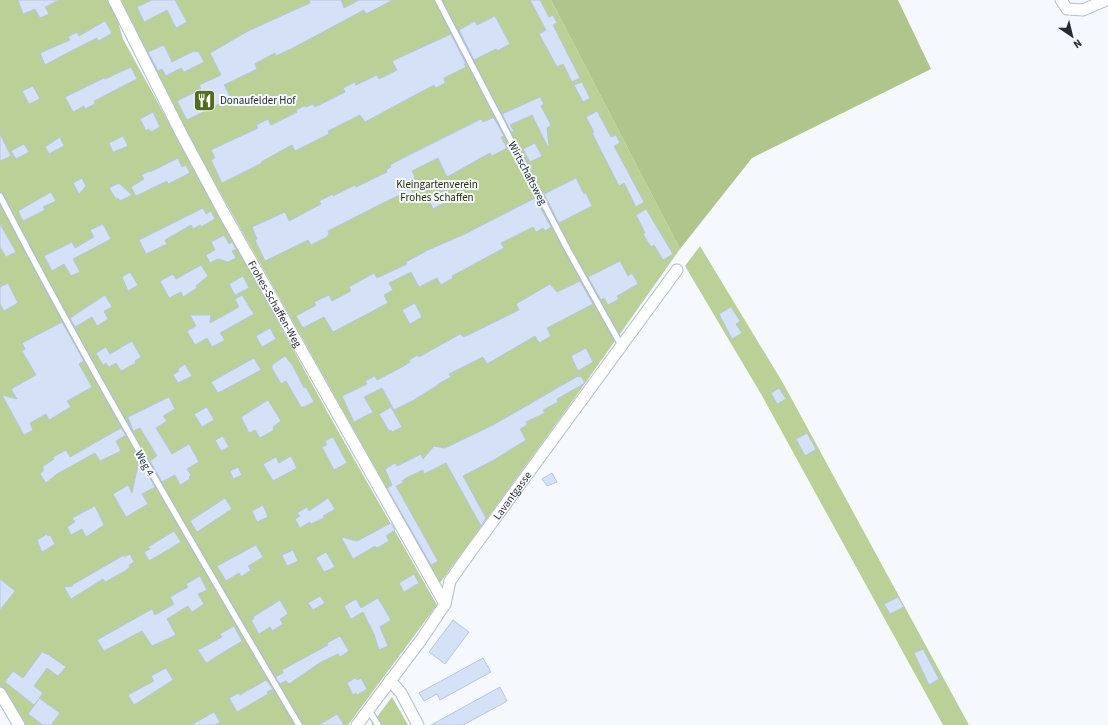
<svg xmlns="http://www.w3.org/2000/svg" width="1108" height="725" font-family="'Source Sans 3',sans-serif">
  <rect width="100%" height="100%" fill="#f5f9fe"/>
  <path fill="#bad097" d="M0,0h108l9,18 6,21 206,376 108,190 -89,120h-325l-23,-39z
    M121,0h430l129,249 -111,157 -129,177 -250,-444z
    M700,246l83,137 186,342h-26l-182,-331 -76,-128z
    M392,697l16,28h-37z"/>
  <path fill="#afc58b" d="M551,0h347l33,69 -179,89 -72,91z"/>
  <path fill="#d5e1f7" stroke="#b7c6e0" d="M18,0h41l-14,7 4,7 -9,4 -5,-9 -12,5z
    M152,0h23l12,22 -11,6 -9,-18 -23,12 -7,-15z
    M309,0h32l3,8 15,-8h34l-27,14 -2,-4 -71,38 -17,8 -1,-3 -17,9 -3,2 2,5 -33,16 7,13 -44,22 -10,-19 24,-12 -2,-4 22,-10 -11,-22 38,-22 62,-28z
    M530,0h10l9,17 4,-2 4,8 -4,2 27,53 -8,4 -9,-18 -6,3 -18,-33 7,-4z
    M495,16l15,28 -13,7 -1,-2 -22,11 -15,-30 16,-9 2,4z
    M105,21l7,12 -13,8 -2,-3 -26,13 -26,14 -5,-12 30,-13 -2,-3 9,-5 2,4z
    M451,34l15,30h-2l2,3 -22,11 1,5 -9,5 -2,-3 -69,37 -5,-7 -32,16 1,3 -34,17 -3,-6 -31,17 1,1 -40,20 -11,-23 4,-2 -4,-8 47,-22 -2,-3 12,-6 3,6 26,-13 -1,-2 8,-4 2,1 7,-3 2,3 30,-15 -2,-4 12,-6 1,3 21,-10 2,4 18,-9 -5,-9z
    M164,45l8,17 22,-11 5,1 5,10 -20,10 -3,-4 -15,8 -4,-7 -4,2 -10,-19z
    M131,67l6,12 -43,22 1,3 -10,5 -1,-3 -11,6 -8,-15 39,-19 1,1z
    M582,82l8,16 -7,4 -9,-17z
    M33,86l7,13 -11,5 -7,-13z
    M540,97l4,7 -3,2 10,19 -4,3 2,18 -1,1 -16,-32 -22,10 4,6 -3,1 -9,-18z
    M597,111l14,26 5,-2 4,8 -6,3 30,56 -8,5 -12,-24 -5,3 -27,-53 2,-1 -8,-15z
    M153,112l7,15 -9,5 -2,-3 -3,2 -6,-12z
    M492,118h2l10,18 -3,1 6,11 -15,8 -2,-3 -43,24 -9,-19 -26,13 3,6 -8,4 6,12 -10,5 -1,-4 -19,9 -55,28 1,3 -2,3 -16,8 -3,-5 -43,21 -10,-21 2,-1 -5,-12 33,-15 4,9 32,-17 -2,-3 14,-7v2l22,-11 1,2 31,-15 -1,-2 5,-3 -1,-2 5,-3 86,-43 2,3z
    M0,134l11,22 -11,5z
    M123,136l5,10 -15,6 -4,-9z
    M60,137l4,9 -15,8 -4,-7z
    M535,143l7,13 -12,6 -7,-13z
    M24,144l5,8 -13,7 -5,-8z
    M178,158l4,9 4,-2 4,8 -22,11 -1,-3 -31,15 -5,-9 13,-8 -3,-4 9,-4v1z
    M82,178l4,8 -7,8 -6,-11z
    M576,178l8,16 2,-1 6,13 -33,17 -15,-29z
    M119,183l13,12 -12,6 -2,-3 -2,1 -7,-11z
    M443,191l5,10 -15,8 -5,-11z
    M51,192l5,9 -13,6 2,3 -22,11 -5,-10z
    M535,198l16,29 -6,4 -2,-3 -7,4 -3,-5 -32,16 3,5 -52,28 1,2 -12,7 -4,-7 -18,9 -8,-15 -22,11 4,7 -9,5 4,8 -55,29 -9,-15 -21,11 -7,-12 20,-11 -2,-3 15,-7 3,6 19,-10 -2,-4 25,-14 3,5 30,-14 -1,-2 22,-12 37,-16z
    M203,208l3,6 5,-3 4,8 -14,8 -1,-2 -7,4 -2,-4 -26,15 2,4 -21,10 -7,-14z
    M646,209l27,45 -10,6 -9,-15 -3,2 -8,-13 2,-1 -9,-18z
    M0,224l16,28 -10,5 -6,-10z
    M103,224l8,15 -38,20 7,13 -9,4 -7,-12 -12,7 -8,-15 28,-14 3,6 19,-11 -4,-7z
    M224,235l5,9 3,-2 4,7 -4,2 4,7 -8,4 -10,-3 -8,4 -4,-8 9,-5 -4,-8z
    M620,261l8,15 4,-3 6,11 -21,12 2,3 -11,6 -4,-7 -3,2 -13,-23z
    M201,265l7,11 -12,10 1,2 -14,9 -2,-5 -12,6 -9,-17 13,-7 3,5z
    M130,272l8,13 -10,6 -6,-14z
    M243,276l6,12 -14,7 -6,-11z
    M580,281l13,23 -46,24 4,8 -12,7 -4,-7 -48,28 -4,-7 -34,17 2,3 -13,7v1l-24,15 -20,10 -12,-22 -18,9 9,15 -19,10 -12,-26 25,-12 -2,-3 10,-5 2,4 25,-13 8,-5 -1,-2 9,-5 1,2 41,-23 4,3 55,-27 -3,-6 34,-20 7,8z
    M8,283l10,20 -14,8 -4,-7v-17z
    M105,295l7,12 -8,4 4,8 -11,7 -5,-9 -17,10 -5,-9z
    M242,295l12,19 -34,19 5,7 -13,7 -5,-9 -12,7 -8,-14 9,-5 -6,-11h21l-1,8 29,-16 -4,-8z
    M415,303l7,14 -12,7 -8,-14z
    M731,307l9,14 -4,3 6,9 -10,6 -13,-25z
    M62,322l22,39 -5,3 13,23 -25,14 4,6 -22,13 -3,-6 -16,9 3,7 -9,5 -22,-40 15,4 -6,-10 25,-14 -14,-24 3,-2 -3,-6z
    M270,328l6,11 -14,8 -6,-11z
    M132,341l9,16 -6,4 1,2 -15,8 -5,-8 -7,4 -3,-4 -3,2 -7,-12 10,-6 4,7z
    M586,348l7,14 -15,9 -7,-15z
    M285,356l8,10 11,22 2,-1 8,15 -10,5h-3l-15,-26 -5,3 -9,-16v-3z
    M254,358l7,12 -43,23 -7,-11z
    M185,364l7,12 -14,7 -5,-8 6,-4 -1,-2z
    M578,376l1,1 2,-1 4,7 -28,16 1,3 -15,8 2,3 -19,9 1,3 -7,4 6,11 -32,20 -31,16 23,42 -5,8 -35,-63 -22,11 -1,-4 -17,8 -4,3 1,2 -7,3 42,75 -7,4 -44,-77 5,-3 -7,-16 10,-6 2,3 24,-12 2,5 11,-13 11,2 48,-23z
    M779,388l7,11 -9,5 -6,-11z
    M169,397l6,12 -12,7 4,5 -11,7 16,26 17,-10 10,18 -12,7 4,6 -2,2 1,2 -10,6 -5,-10 -13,7 -12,-21 7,-5 -17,-28 -7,3 -5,-14z
    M268,400l13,21 -8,6 1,3 -14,8 -5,-8 -6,3 -8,-16z
    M207,407l7,13 -12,7 -8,-13z
    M391,407l11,20 -10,5 -1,-2 -2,1 -10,-17z
    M121,428l5,7 -10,6 5,10 -21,10 -5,-8 -38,21 -11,9 -6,-9 4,-5 -2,-2 12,-8 -1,-2 13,-7 4,7z
    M807,433l9,16 -11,7 -9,-17z
    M223,436l6,11 -8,4 -6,-11z
    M333,437l14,26 -13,7 -12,-23 5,-2 -2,-4z
    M291,456l6,12 -24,13 -10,-17 13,-7 3,6z
    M138,465h5l12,22 -13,7 6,10 -22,13 -13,-23 15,-9 4,8z
    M238,467l4,8 -9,4 -3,-8z
    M552,473l5,9 -10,4 -5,-7z
    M225,498l7,11 -35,23 -7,-11z
    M328,498l7,11 -12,7 1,2 -13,6 -1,-2 -10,6 -5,-9 5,-3 -3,-3 10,-6 2,4z
    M263,505l5,12 -11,5 -5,-11z
    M95,506l9,19 -18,12 -4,-8 -11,6 -4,-8 8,-5 -3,-4z
    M391,523l4,7 -9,6 3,5 -12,7 -2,-2 -22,13 -12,-22 16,4z
    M174,531l7,11 -32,19 -5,-9 6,-3 -2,-2z
    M47,534l1,2 2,-1 5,9 -13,8 -5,-12z
    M256,545l7,12 -15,9 3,4 -10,7 -2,-4 -13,8 -9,-15z
    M293,550l5,11 -11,5 -5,-11z
    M326,552l9,15 -11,5 -8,-14z
    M130,554l4,8 -5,3 1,2 -5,4 -20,11 -2,-3 -32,20 -7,-12 9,-1 -1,-1 52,-30v2z
    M414,574l5,9 -15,9 -5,-9z
    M200,576l7,14 -9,4 6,10 -12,8 -4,-6 -21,13 9,16 -24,11 -10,-15 -38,20 -7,-11 55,-31 3,6 19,-11 -4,-7 18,-10 -2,-3z
    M0,579l15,12 -15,19z
    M320,596l5,7 -12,7 -5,-7z
    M898,597l6,10 -14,7 -6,-10z
    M378,598l13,22 -11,7 8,19 -9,4 -5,-16 -11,-22 -12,7 -7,-13 12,-7 5,9z
    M280,600l8,14 -8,5 3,5 -11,7 -2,-4 -11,7 -8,-14 3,-1 -1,-2z
    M453,620l16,12 -24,32 -16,-12z
    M234,626l8,15 -36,22 -8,-13 24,-13 -2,-3z
    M340,636l9,15 -9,6 -2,-3 -17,8 -32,22 -3,-3 -6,3 -5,-7 8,-4 -1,-3 46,-25 -1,-2z
    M923,649l16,30 -10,6 -15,-32z
    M42,652l7,3 17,12 -8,9 -11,-8 -13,18 9,7 -4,5 21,15 -9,12h-8l-15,-11 11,-15 -5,6 -29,-23 8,-11 10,7z
    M483,658l8,14 -51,28 -3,-6 -13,7 -5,-8z
    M166,668l7,12 -39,25 -6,-10 26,-14 -3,-5z
    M355,678l2,2 4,-2 6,11 -10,6 -1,-2 -3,2 -6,-12z
    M266,680l7,9 -6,3 1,2 -31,18 -8,-14 10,-5 1,2z
    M500,687l7,14 -5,3 -39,21h-32z
    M214,712l6,10 -5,3h-24z
    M337,714l7,11h-25z"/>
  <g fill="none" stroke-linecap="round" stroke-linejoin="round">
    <defs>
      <path id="lane" d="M438,0l130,250 53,95
        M0,196c93,180 196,354 299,529
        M368,709l10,16"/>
      <g id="street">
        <path id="s1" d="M114,0l67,133 44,82 220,389"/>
        <path d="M1061,0l6,9 16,1 23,-10"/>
        <path d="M390,680l11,13 17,32"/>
        <path d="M0,693l19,32"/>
        <path id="s2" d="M357,725l64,-85 24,-36 5,-23 19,-27 208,-284"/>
      </g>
    </defs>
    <use href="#lane" stroke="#aebdd7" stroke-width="8"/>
    <use href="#street" stroke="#aebdd7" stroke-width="13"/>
    <use href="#lane" stroke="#fff" stroke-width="5.5"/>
    <use href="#street" stroke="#fff" stroke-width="11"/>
  </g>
  <defs>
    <symbol id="restaurant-square" viewBox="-11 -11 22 22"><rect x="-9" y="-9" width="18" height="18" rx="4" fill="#536b1c" stroke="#f5f9fe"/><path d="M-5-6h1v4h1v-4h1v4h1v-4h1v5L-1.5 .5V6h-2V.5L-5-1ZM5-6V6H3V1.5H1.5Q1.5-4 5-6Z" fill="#fff"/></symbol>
  </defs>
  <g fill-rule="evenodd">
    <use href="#restaurant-square" x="192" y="88" width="25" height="25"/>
  </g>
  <g text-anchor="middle" stroke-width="4" stroke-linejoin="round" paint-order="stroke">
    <g font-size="11" fill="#252b35" stroke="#f5f9fe" text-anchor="start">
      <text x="220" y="104">Donaufelder Hof</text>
    </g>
    <g font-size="11" fill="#252b35" stroke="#f5f9fe">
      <text transform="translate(528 173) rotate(62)" y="4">Wirtschaftsweg</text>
      <text dy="4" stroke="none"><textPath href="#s1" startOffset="344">Frohes-Schaffen-Weg</textPath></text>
      <text transform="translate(145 463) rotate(61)" y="4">Weg 4</text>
      <text dy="4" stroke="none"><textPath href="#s2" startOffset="279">Lavantgasse</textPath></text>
    </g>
    <g font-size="11" fill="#222f03" stroke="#f5f9fe">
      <text x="437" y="188">Kleingartenverein<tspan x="437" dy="13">Frohes Schaffen</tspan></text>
    </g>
  </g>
  <g transform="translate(1072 36) rotate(145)" stroke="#f5f9fe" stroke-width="3" paint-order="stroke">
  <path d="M0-3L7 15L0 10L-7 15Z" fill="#252b35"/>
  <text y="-6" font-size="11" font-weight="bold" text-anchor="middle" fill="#252b35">N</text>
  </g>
</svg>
